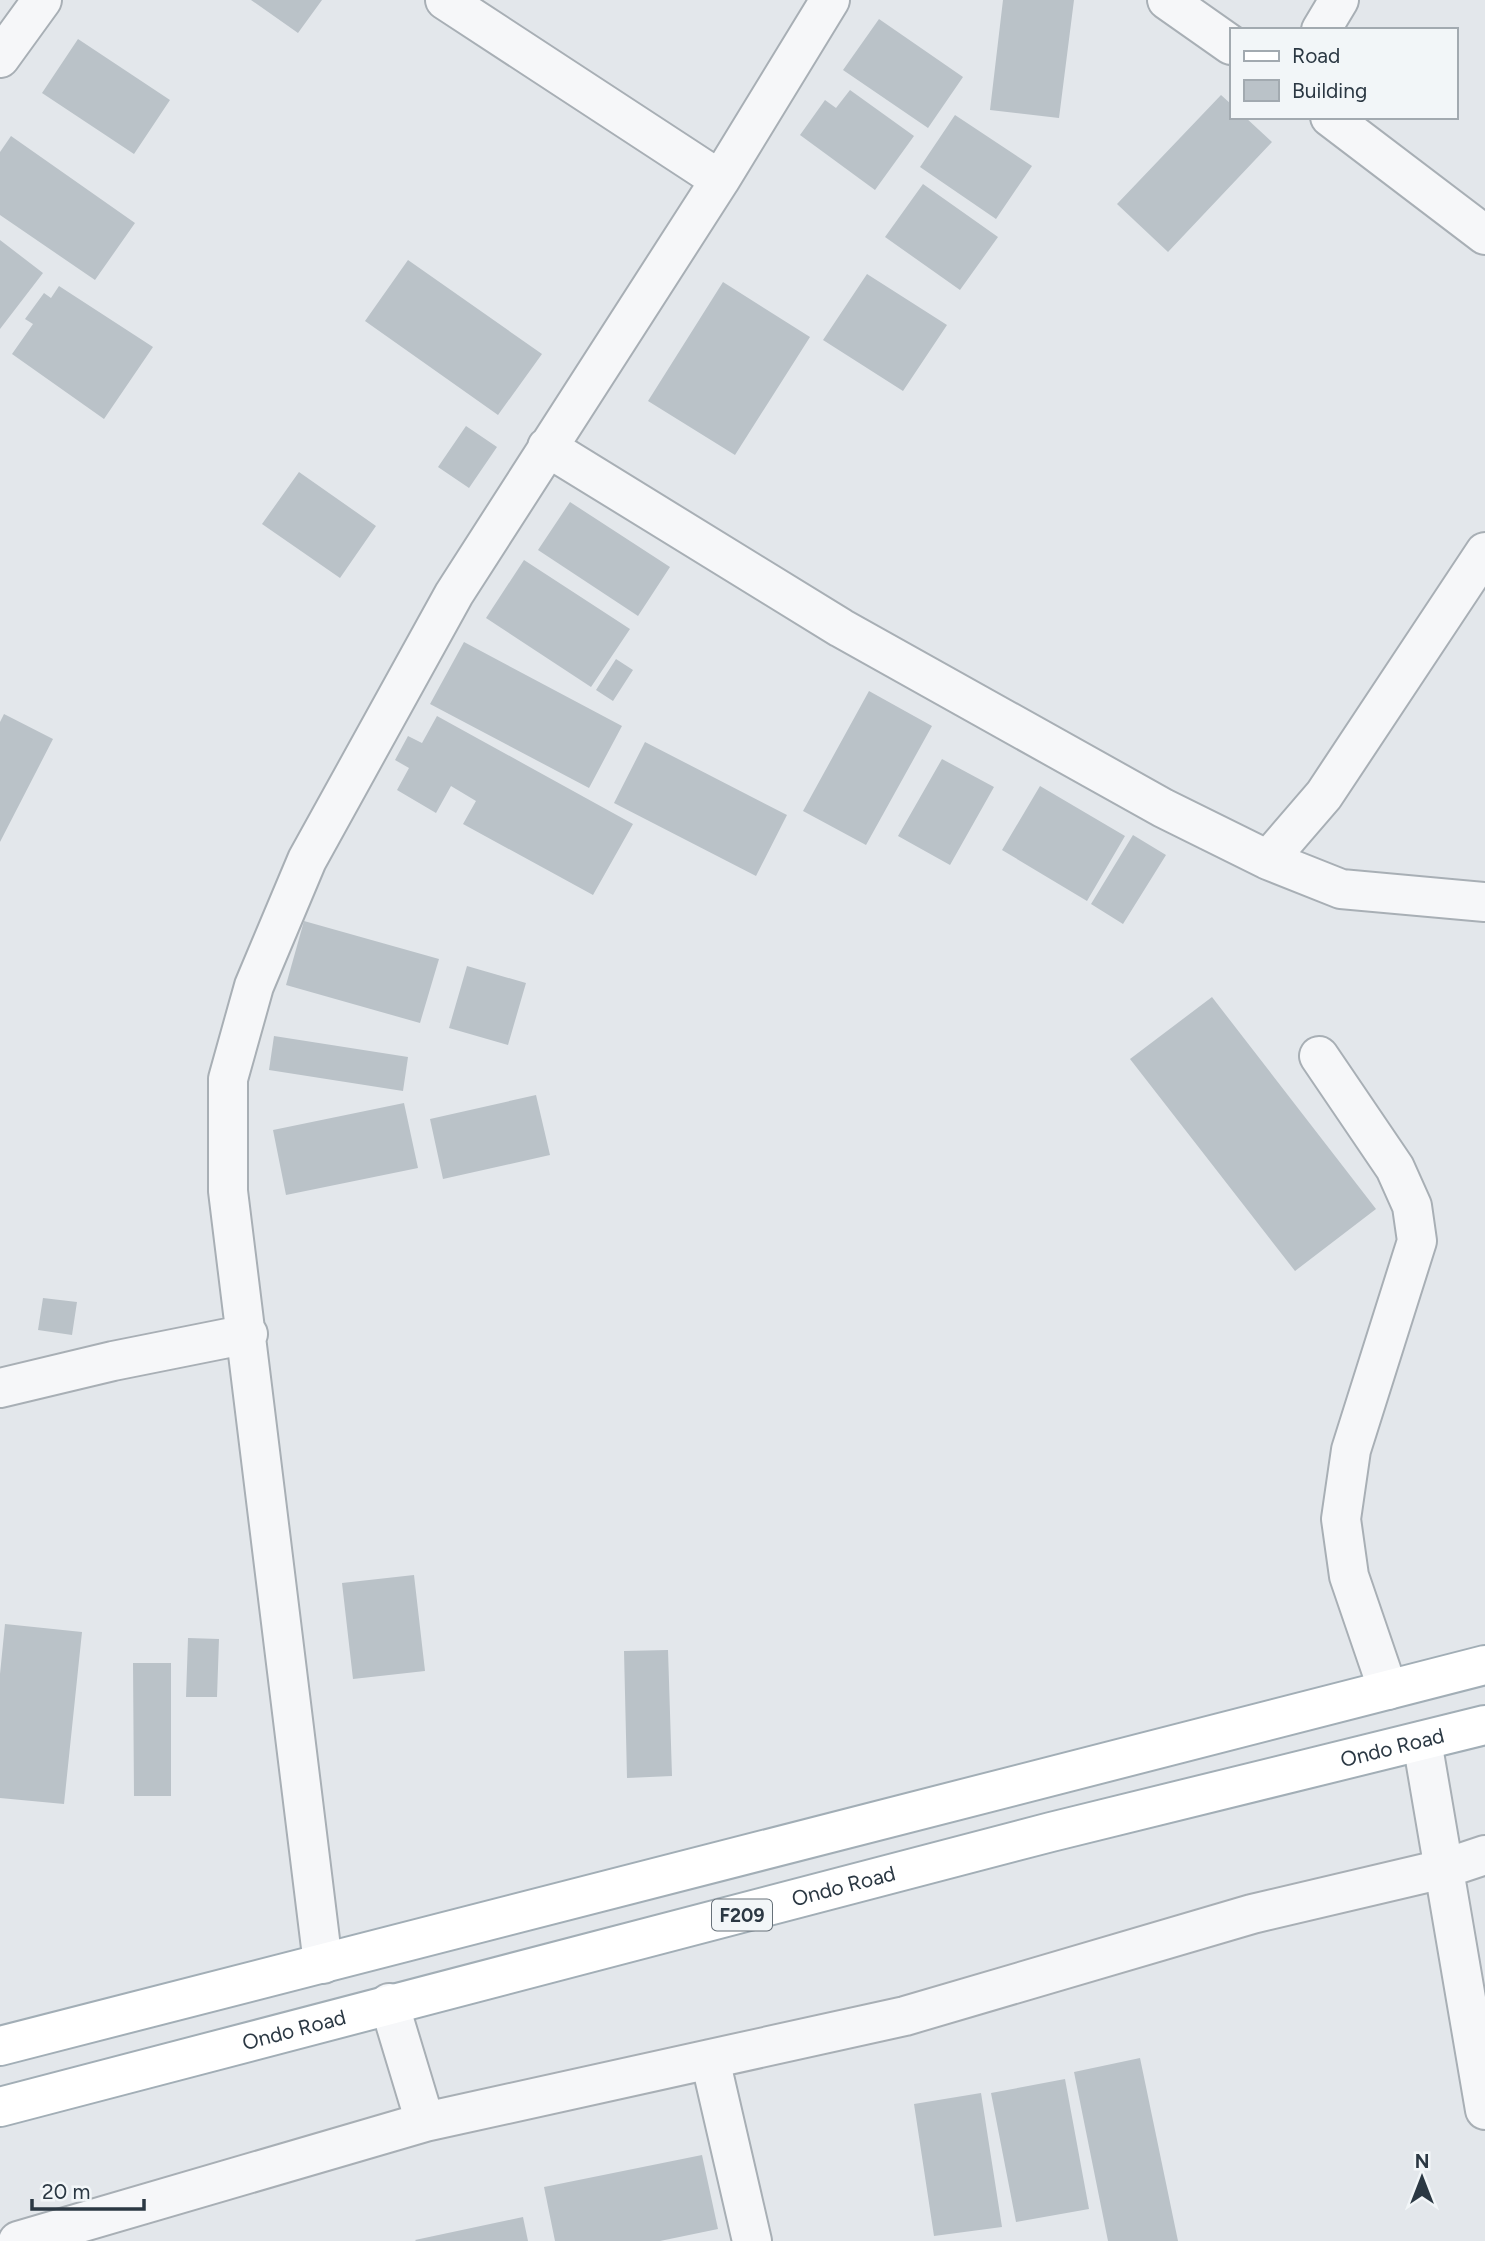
<svg xmlns="http://www.w3.org/2000/svg" width="1485" height="2241" font-family="Figtree,sans-serif">
  <rect width="100%" height="100%" fill="#e3e7eb"/>
  <path fill="#bac2c8" d="M251,0h71l-24,33z
    M1003,0h71l-15,118 -69,-8z
    M879,19l84,58 -35,51 -85,-58z
    M78,39l92,61 -36,54 -92,-61z
    M850,90l64,46 -39,54 -75,-55 25,-35 11,8z
    M1221,95l10,9v13h14l27,25 -104,110 -51,-48z
    M955,115l77,51 -36,53 -76,-52z
    M11,136l124,87 -40,57 -95,-65v-63z
    M923,184l75,53 -38,53 -75,-53z
    M0,240l43,33 -43,56z
    M408,260l134,94 -44,61 -133,-94z
    M867,274l80,51 -44,66 -80,-51z
    M723,282l87,55 -75,118 -87,-54z
    M59,286l94,61 -49,72 -92,-65 21,-30 -8,-5 19,-26 7,5z
    M466,426l31,21 -28,41 -31,-21z
    M299,472l77,54 -36,52 -78,-54z
    M570,502l100,65 -32,49 -100,-66z
    M524,560l106,69 -39,58 -105,-69z
    M464,642l158,84 -33,62 -159,-84z
    M616,659l17,11 -20,31 -17,-11z
    M869,691l63,35 -66,119 -63,-34z
    M4,714l49,25 -53,103v-120z
    M437,716l196,108 -40,71 -130,-71 13,-23 -25,-15 -15,27 -39,-23 12,-22 -14,-8 13,-24 14,7z
    M645,742l142,73 -31,61 -142,-73z
    M942,759l52,28 -44,78 -52,-29z
    M1040,786l85,50 -38,65 -85,-51z
    M1133,835l33,20 -43,69 -32,-20z
    M304,921l135,38 -19,64 -134,-38z
    M467,966l59,17 -18,62 -59,-17z
    M1212,997l164,212 -81,62 -165,-212z
    M274,1036l134,21 -5,34 -134,-21z
    M536,1095l14,60 -107,24 -13,-60z
    M404,1103l14,65 -132,27 -13,-65z
    M43,1298l34,4 -5,33 -34,-5z
    M414,1575l11,96 -72,8 -11,-96z
    M5,1624l77,8 -18,172 -64,-6v-124z
    M188,1638l31,1 -2,58h-31z
    M668,1650l4,126 -45,2 -3,-127z
    M133,1663h38v133h-37z
    M1140,2058l38,183h-70l-34,-169z
    M1065,2079l24,130 -73,13 -25,-129z
    M981,2093l21,134 -68,9 -20,-132z
    M702,2155l16,74 -58,12h-105l-11,-54z
    M523,2217l5,24h-112l-1,-1z"/>
  <g fill="none" stroke-linecap="round" stroke-linejoin="round">
    <defs>
      <path id="minor" d="M445,0l275,180
        M1167,0l64,45
        M1321,30l18,-30
        M0,58l42,-58
        M1330,117l155,118
        M547,447l294,181 322,180 105,52 73,29 144,13
        M1268,860l56,-65 161,-243
        M1319,1056l76,112 17,38 5,35 -66,209 -10,69 8,57 39,114
        M0,1388l113,-27 135,-27
        M1422,1741l63,369
        M323,1964l-95,-773v-112l26,-93 53,-126 147,-266 266,-414 110,-180
        M389,2003l36,119
        M710,2059l42,182
        M18,2241l407,-119 480,-106 347,-102 191,-45 42,-14"/>
      <g id="major">
        <path d="M0,2046l1485,-381"/>
        <path id="s1" d="M0,2107l1051,-275 434,-107"/>
      </g>
    </defs>
    <use href="#minor" stroke="#a8afb5" stroke-width="42"/>
    <use href="#major" stroke="#a2aeb6" stroke-width="42"/>
    <use href="#minor" stroke="#f6f7f9" stroke-width="38"/>
    <use href="#major" stroke="#fff" stroke-width="38"/>
  </g>
  <g text-anchor="middle" stroke-width="5" stroke-linejoin="round" paint-order="stroke">
    <rect fill="#f2f6f8" stroke="#677179" stroke-width="2" x="712" y="1899.5" width="60" height="31" rx="5"/>
    <g font-size="19" font-weight="bold" fill="#2b3843">
      <text x="742" y="1922">F209</text>
    </g>
    <g font-size="21" fill="#2b3843" stroke="#f2f6f8">
      <text dy="7" stroke="none"><textPath href="#s1" startOffset="1438">Ondo Road</textPath></text>
      <text dy="7" stroke="none"><textPath href="#s1" startOffset="872">Ondo Road</textPath></text>
      <text dy="7" stroke="none"><textPath href="#s1" startOffset="304">Ondo Road</textPath></text>
    </g>
  </g>
  <rect x="1230" y="28" width="228" height="91" fill="#f2f6f8" stroke="#a2aab0" stroke-width="2"/>
  <rect x="1244" y="51" width="35" height="10" fill="#ffffff" stroke="#a2aab0" stroke-width="2"/>
  <text x="1292" y="63" font-size="21" fill="#2b3843">Road</text>
  <rect x="1244" y="80" width="35" height="21" fill="#bac2c8" stroke="#a2aab0" stroke-width="2"/>
  <text x="1292" y="98" font-size="21" fill="#2b3843">Building</text>
  <g transform="translate(1422 2178)" stroke="#f2f6f8" stroke-width="5" paint-order="stroke">
  <path d="M0-5L12 26L0 18L-12 26Z" fill="#2b3843"/>
  <text y="-10" font-size="19" font-weight="bold" text-anchor="middle" fill="#2b3843">N</text>
  </g>
  <path d="M32 2199v10h112v-10" fill="none" stroke="#2b3843" stroke-width="3.5"/>
  <text x="42" y="2199" font-size="21" fill="#2b3843" stroke="#f2f6f8" stroke-width="5" paint-order="stroke">20 m</text>
</svg>
